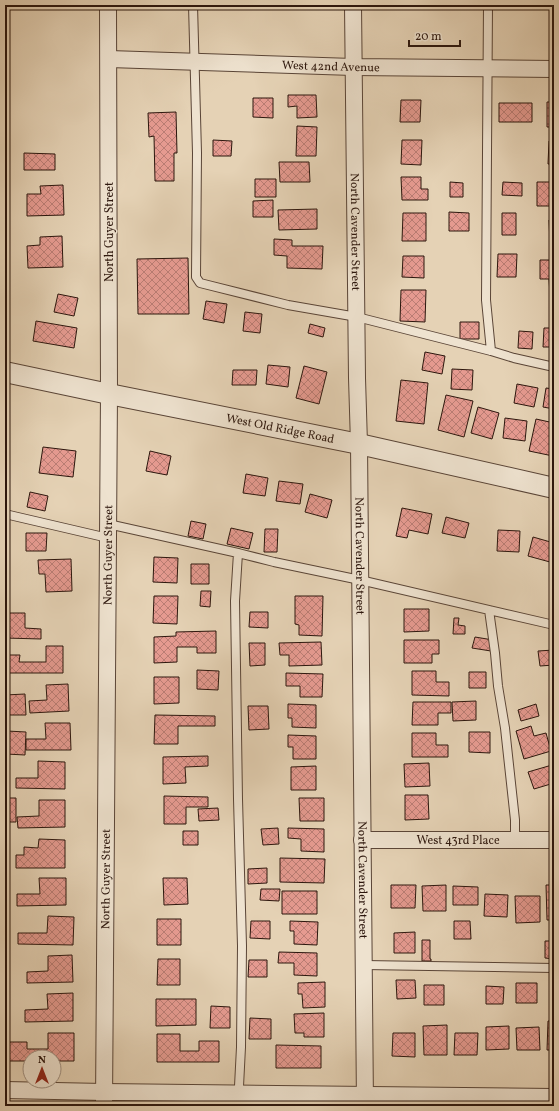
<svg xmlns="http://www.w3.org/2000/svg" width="559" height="1111" font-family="Vollkorn,serif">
  <defs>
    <pattern id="building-cross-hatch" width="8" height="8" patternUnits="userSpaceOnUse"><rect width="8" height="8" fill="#e59a90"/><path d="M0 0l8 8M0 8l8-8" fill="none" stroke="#ba7d74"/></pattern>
  </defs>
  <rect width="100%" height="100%" fill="#e5d2b5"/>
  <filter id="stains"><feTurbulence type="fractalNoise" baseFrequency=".005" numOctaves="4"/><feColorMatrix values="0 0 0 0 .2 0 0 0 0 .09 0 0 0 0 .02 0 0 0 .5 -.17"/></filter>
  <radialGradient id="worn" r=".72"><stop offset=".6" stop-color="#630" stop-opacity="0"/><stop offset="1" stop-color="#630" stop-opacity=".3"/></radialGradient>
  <path fill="url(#building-cross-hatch)" stroke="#2c160d" d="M288,95h28l1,22 -20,1v-12l-9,1z
    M253,98h20v20l-20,-1z
    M401,100h20l-1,22h-20z
    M547,102h7v25h-7z
    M499,103h33v19h-33z
    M176,112l1,41h-3v28h-19l-1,-45 -5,1 -1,-24z
    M297,126l20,1 -1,29h-20z
    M213,140l19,1 -1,15h-18z
    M402,140h20l-1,25 -20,-1z
    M549,141h5v23h-6z
    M24,153l31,1v16h-31z
    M279,162h30l1,20h-30z
    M401,177h20v12h7v11h-26z
    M255,179h21v18h-21z
    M450,182l13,1v14h-13z
    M503,182l19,1v13l-20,-1z
    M537,182h17v24h-17z
    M63,185l1,30 -37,1v-22h14l-1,-8z
    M273,200v17h-20v-16z
    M317,209v20l-38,1 -1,-20z
    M449,212l20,1v18h-20z
    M403,213h23v28h-24z
    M502,213h14v22h-14z
    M549,220h5v24h-4z
    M62,236l1,31 -35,1 -1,-22 13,-1v-8z
    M274,239l18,1v6h31l-1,23 -35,-1v-12l-13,-1z
    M498,254h19l-1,23h-19z
    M403,256h21v22l-22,-1z
    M188,258l1,56h-51l-1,-55z
    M540,260h14v35h-4l-1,-16h-9z
    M401,290h25l-1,32 -25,-1z
    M58,294l20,4 -4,18 -20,-4z
    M206,301l21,3 -3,19 -21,-4z
    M245,312l17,2 -2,19 -17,-2z
    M36,321l41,7 -3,20 -41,-7z
    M460,322h19v17h-19z
    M310,324l15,4 -2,9 -15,-4z
    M544,328h10v19h-11z
    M519,331l14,1 -1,17 -14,-1z
    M425,352l20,4 -3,18 -20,-4z
    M268,365l22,2 -2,20 -22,-3z
    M304,366l23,6 -8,32 -23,-6z
    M452,369l21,1 -1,20 -21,-1z
    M233,370h24l-1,15h-24z
    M401,380l27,3 -4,41 -28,-3z
    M517,384l21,4 -4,19 -20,-4z
    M546,388l8,1v20l-11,-2z
    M446,395l27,6 -9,36 -26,-7z
    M478,407l21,6 -7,26 -21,-6z
    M505,418l22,3 -2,20 -22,-3z
    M536,419l18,4v26l-1,7 -24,-5z
    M43,447l33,4 -3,26 -34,-4z
    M150,451l21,5 -4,19 -21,-4z
    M246,474l22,4 -3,18 -22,-3z
    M279,481l24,3 -3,20 -24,-3z
    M30,492l18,4 -3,15 -18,-4z
    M310,494l22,6 -5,18 -22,-6z
    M402,508l30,6 -4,20 -19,-4 -2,8 -11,-2z
    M446,517l23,6 -4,15 -23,-5z
    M191,521l15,3 -3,15 -15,-3z
    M231,528l22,5 -4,16 -22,-5z
    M265,529h13l-1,23h-13z
    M498,530l22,1 -1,21 -22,-1z
    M26,533h21l-1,18h-20z
    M533,537l21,6 -4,19 -22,-6z
    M154,557l24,1 -1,25 -24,-1z
    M71,559l1,32 -26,1 -1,-18h-6l-1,-14z
    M191,564h18v20h-18z
    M201,591h10l-1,16 -10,-1z
    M154,596h24l-1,28 -24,-1z
    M295,596h28l-1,40 -23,-1v-10l-4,-1z
    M404,609h25v22l-25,1z
    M250,612h18v16l-19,-1z
    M5,613h20v15l16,1v10l-36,-1z
    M454,618h5l-1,7 7,1v8h-12z
    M216,631v22h-19v-6h-20v15l-23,1v-26l22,-1v-4z
    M475,637l18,3 -2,11 -19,-3z
    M404,640h35v14h-7v9h-28z
    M321,642l1,23 -33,1v-11h-9l-1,-12z
    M249,643h16v22l-15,1z
    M46,646h17v27h-58v-18h15l-1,7h27z
    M554,650v15l-14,1 -2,-15z
    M197,670l22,1 -1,19 -21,-1z
    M412,671h24v11h13v14l-37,-1z
    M469,672h17v16h-17z
    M286,673l37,1 -1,23h-22v-11h-14z
    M154,677h25v26l-25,1z
    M68,684l1,27 -39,2 -1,-12 18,-1 -1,-15z
    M554,687v13h-1l-3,-12z
    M25,694l1,21h-21v-20z
    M476,701v19l-23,1 -1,-19z
    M413,702h38v11h-13v12h-26z
    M288,704l28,1v23l-24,-1v-9h-4z
    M536,704l3,12 -18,5 -3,-11z
    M248,706h20l1,23 -20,1z
    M155,715l60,1v10h-37v18h-24z
    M45,723h25l1,27h-45v-11h20z
    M531,726l3,10 12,-3 5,18 -27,8 -8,-28z
    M7,731l19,1 -1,23 -19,-1z
    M469,732h21v21l-21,-1z
    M412,733h24v12h12v12h-36z
    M288,735l28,1v23h-23v-12h-5z
    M208,756v10l-23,1 1,16 -23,1v-27z
    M38,761l27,1v27l-49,-1v-10h22z
    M429,763l1,23 -25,1 -1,-23z
    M552,765l2,5v13l-20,6 -6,-17z
    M316,766v24h-25v-23z
    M405,795h23l1,24 -24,1z
    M164,796l44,1v10h-22v17h-22z
    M5,798h11v24h-11z
    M299,798h25v23h-24z
    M39,800h26v27l-47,1 -1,-11 22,-1z
    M218,808l1,12 -20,1 -1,-12z
    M278,828l1,16 -16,1 -2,-16z
    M288,828l36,1v23l-23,-1v-12l-13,-1z
    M183,831h15v14h-15z
    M39,839l26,1v28h-49v-13h8v-8l14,1z
    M280,858l45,1 -1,24 -44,-1z
    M267,868v15l-19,1v-15z
    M39,878h27v27l-49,1v-12h23z
    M163,878h24l1,26 -24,1z
    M391,885h25l-1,23h-24z
    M446,885v26h-23l-1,-25z
    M546,885h8v35h-7z
    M453,886l25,1v18h-25z
    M261,889h19l-1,12 -19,-1z
    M282,891h35v23h-35z
    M485,894l23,1 -1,22 -23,-1z
    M515,896h25v26l-24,1z
    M48,916l26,1 -1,28 -55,-1v-11h29z
    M157,919h24v26h-24z
    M251,921h19v18l-20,-1z
    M290,921l28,1 -1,23 -23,-1v-13h-4z
    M454,921h16l1,18h-17z
    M415,932v21h-21v-20z
    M422,940h8v19h1v2h-9z
    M545,941h9v18l-9,-1z
    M279,952l38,1v23l-23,-1v-12h-16z
    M72,955l1,27 -46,1v-11l21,-1v-15z
    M158,959h22v26h-23z
    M249,960h18v17h-19z
    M396,980h19l1,18 -19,1z
    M325,982v25l-22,1 -1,-14h-4v-11z
    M516,983h21v20h-21z
    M424,985h20v20h-20z
    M486,986l18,1 -1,17h-17z
    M73,993v28l-48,1v-12l23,-1 -1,-15z
    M156,999h40v26l-40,1z
    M211,1006l19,1v21h-20z
    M324,1013v24h-20v-4h-9l-1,-19z
    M250,1018l21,1v20h-22z
    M548,1021h6v29h-7z
    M447,1025v30h-23l-1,-29z
    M509,1026v23l-23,1v-23z
    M539,1027l1,23h-23l-1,-22z
    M48,1033h26v28h-20v-4h-24v4h-22l1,-19h18v7h21z
    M393,1033h22v24l-23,-1z
    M455,1033h23l-1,22h-23z
    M157,1034h23v17h19v-10h20v21h-62z
    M276,1045l45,1v22h-45z"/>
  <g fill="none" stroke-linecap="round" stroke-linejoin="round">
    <defs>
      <path id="service" d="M193,5l4,148 -1,124 4,6 88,22 69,12 134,34 23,7 40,9
        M488,5l-2,295 5,51
        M5,514l103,24
        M108,524l130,29 -3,48 3,198 4,147 -1,101 -3,59
        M238,553l36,9 86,18 194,45
        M489,610l6,43 3,33 7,42 10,92v20
        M364,965l190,3"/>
      <g id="minor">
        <path id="s1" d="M353,5l4,373 2,66 6,662"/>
        <path id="s2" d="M109,59l244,8 201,2"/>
        <path id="s3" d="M362,840h192"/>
        <path d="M5,1090l99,2 450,5"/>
        <path id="s4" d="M104,1106l5,-712 -1,-389"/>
      </g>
      <g id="tertiary">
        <path id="s5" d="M5,372l104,22 250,50 195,44"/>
      </g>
    </defs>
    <use href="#service" stroke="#5a4537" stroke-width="10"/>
    <use href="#minor" stroke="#5a4537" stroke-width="18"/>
    <use href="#tertiary" stroke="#5a4537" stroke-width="22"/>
    <use href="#service" stroke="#eee2cf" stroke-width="8"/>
    <use href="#minor" stroke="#eee2cf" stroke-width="16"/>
    <use href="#tertiary" stroke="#eee2cf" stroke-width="20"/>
  </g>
  <g text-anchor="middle" stroke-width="3" stroke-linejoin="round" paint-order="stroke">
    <g font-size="12" fill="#2c160d" stroke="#eee2cf">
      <text dy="4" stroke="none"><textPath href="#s2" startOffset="222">West 42nd Avenue</textPath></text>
      <text transform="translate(109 232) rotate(-90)" y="4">North Guyer Street</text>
      <text dy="4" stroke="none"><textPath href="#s1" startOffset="227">North Cavender Street</textPath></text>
      <text dy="4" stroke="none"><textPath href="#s5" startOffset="281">West Old Ridge Road</textPath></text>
      <text dy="4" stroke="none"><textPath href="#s1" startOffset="551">North Cavender Street</textPath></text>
      <text dy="4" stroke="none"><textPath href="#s4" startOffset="551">North Guyer Street</textPath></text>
      <text dy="4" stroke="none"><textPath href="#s3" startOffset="96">West 43rd Place</textPath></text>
      <text dy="4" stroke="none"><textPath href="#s4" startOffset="227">North Guyer Street</textPath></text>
      <text dy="4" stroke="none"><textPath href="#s1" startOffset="875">North Cavender Street</textPath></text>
    </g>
  </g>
  <rect width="559" height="1111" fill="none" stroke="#e5d2b5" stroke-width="20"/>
  <rect x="6" y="6" width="547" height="1099" fill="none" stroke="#2c160d" stroke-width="2"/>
  <rect x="10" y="10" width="539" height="1091" fill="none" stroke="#2c160d"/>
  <g transform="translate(42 1069)"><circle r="19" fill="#eee2cf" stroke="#a09081"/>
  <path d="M0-3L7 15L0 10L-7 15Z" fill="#8f2418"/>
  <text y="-6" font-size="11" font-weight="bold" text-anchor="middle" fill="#2c160d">N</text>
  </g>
  <path d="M409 40v6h51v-6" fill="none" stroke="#2c160d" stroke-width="2"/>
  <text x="415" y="40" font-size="12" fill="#2c160d" stroke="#eee2cf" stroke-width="3" paint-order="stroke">20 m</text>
  <rect width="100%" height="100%" filter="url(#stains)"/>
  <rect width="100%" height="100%" fill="url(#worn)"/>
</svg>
